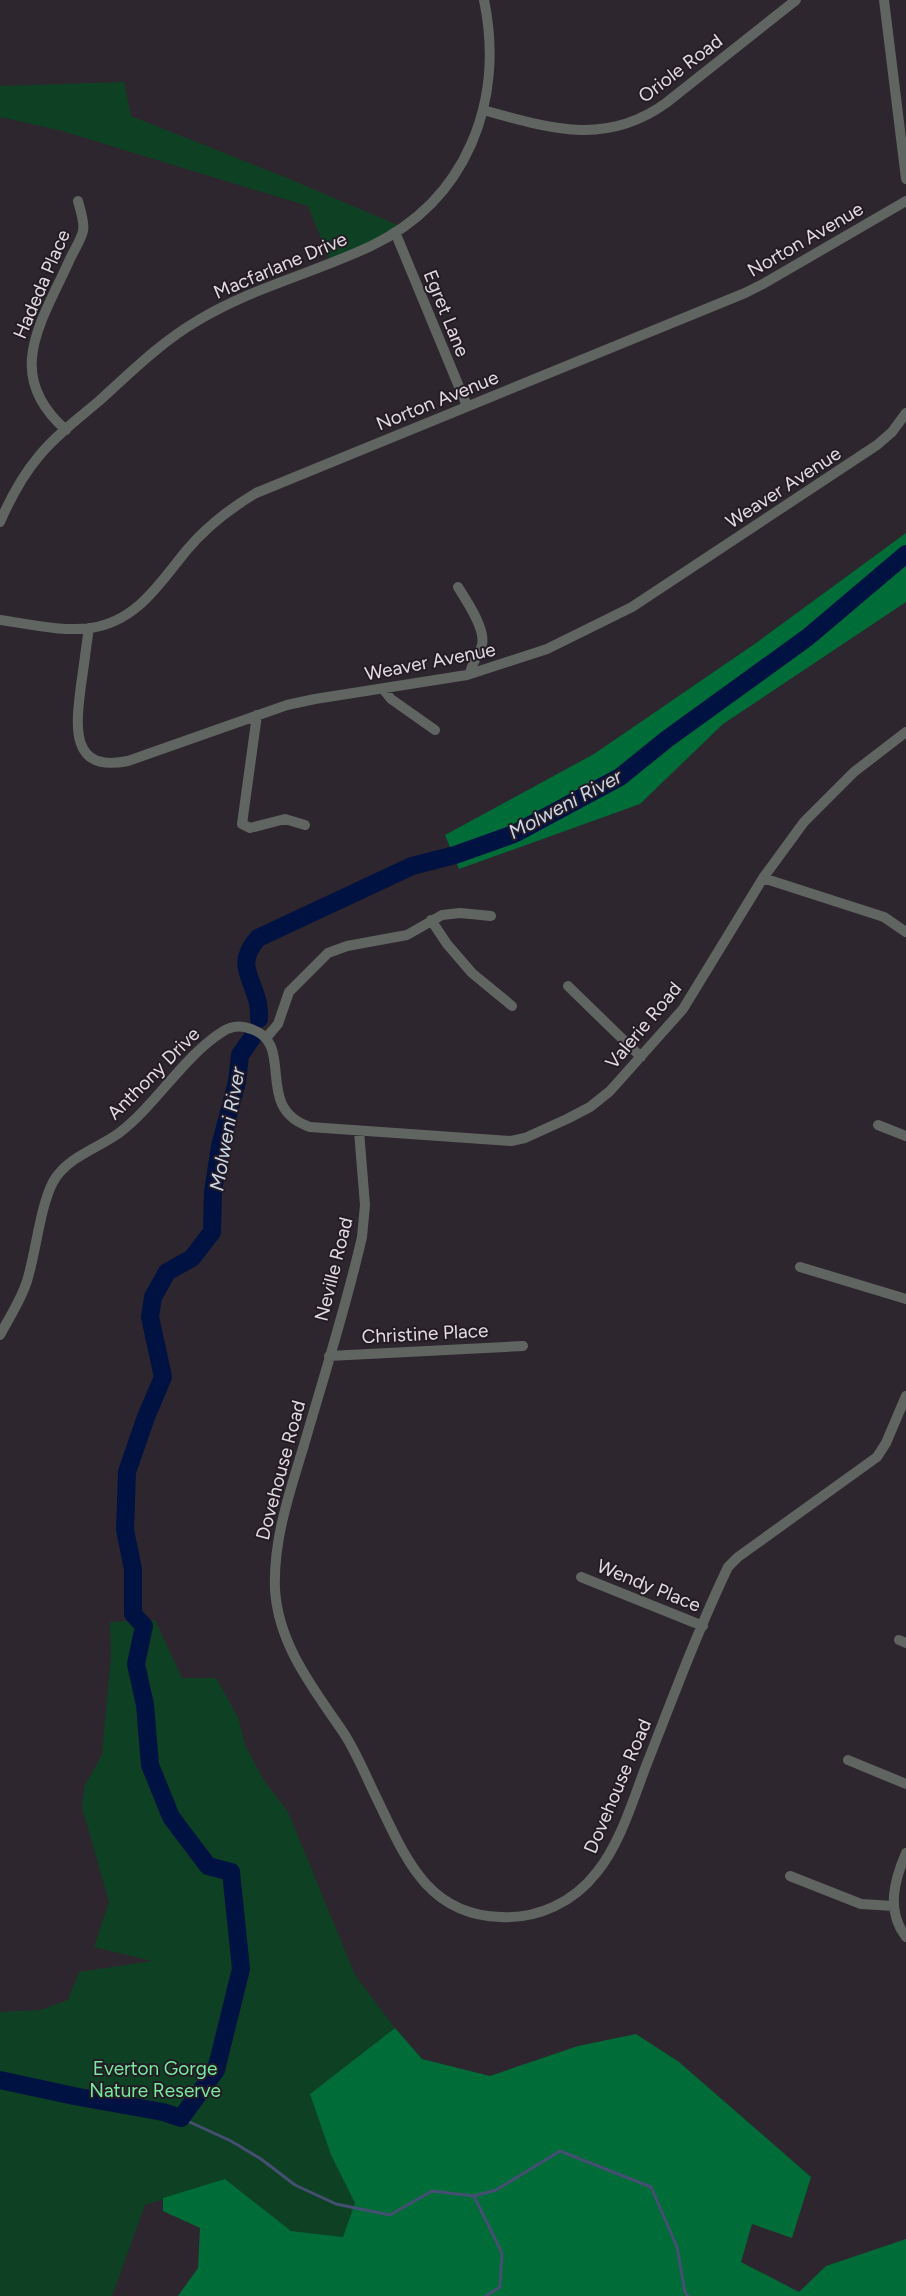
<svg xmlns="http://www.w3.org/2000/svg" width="906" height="2296" font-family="Figtree,sans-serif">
  <rect width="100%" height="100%" fill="#2e262e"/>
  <path fill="#0e4123" d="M124,82l7,34 156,62 115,49 -71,36 -23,-57 -246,-75 -61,-14 -1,8v-39z
    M155,1620l27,58h34l22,39 7,28 18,34 25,33 67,163 40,53 -85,66 21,61 24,48 -12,34 -52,-6 -66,-52 -80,26 -33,91h-112v-284l41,-2 27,-10 11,-28 73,-11 -58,-14 15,-45 -27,-95 3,-22 17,-30 9,-99 -1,-34z"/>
  <path fill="#006c38" d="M906,533v69l-183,122 -83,80 -181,65 -14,-34 149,-81 162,-111z
    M395,2028l27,31 68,17 88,-30 58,-12 43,28 132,115 -19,61 -40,-14 -11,38 58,30 27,-26 80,-27v57h-728l20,-28 2,-40 -37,-17v-13l62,-19 66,52 52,6 12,-34 -24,-48 -21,-61z"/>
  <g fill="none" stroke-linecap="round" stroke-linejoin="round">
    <path stroke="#444f71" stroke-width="3" d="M181,2118l50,23 30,18 34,26 41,19 54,11 42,-24 42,5 22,-6 64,-39 91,36 26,60 8,45 3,4
      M474,2196l28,57 -2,34 -14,9"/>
    <path stroke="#001241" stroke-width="18" d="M259,1019c0,-6 0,-14 -2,-20 -8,-26 -20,-37 1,-61l154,-72 43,-11 59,-21 106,-57 47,-38 141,-102 98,-83
      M0,2080l74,16 89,16 18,6 35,-48 25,-101 -10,-97 -23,-6 -37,-49 -21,-52 -5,-60 -9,-41 8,-38 -11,-12v-45l-8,-39 2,-58 19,-55 17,-40 -13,-60 3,-20 14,-25 25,-14 20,-26 1,-40 7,-46 17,-64 3,-27 12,-17"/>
    <path stroke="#606561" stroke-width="10" d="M884,0l22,179
      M483,110c66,18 122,37 183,-7l130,-103
      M395,232l72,174
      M66,430c-64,-56 -24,-108 4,-171 4,-9 11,-19 13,-28 2,-8 -3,-22 -5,-30
      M0,522c10,-23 22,-46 39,-66 17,-21 40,-38 60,-55 31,-28 62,-59 98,-80 54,-33 117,-48 174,-75 96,-46 134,-145 113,-246
      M458,587c8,13 28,42 24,58 -3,11 -10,16 -12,29
      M0,620c29,4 62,12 91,8 46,-7 68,-44 95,-77 20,-24 43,-42 70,-58l489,-200 18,-9 143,-83
      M89,628c-3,19 -5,38 -8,57 -5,40 -12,88 47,76l159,-56 28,-6 152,-24 80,-26 85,-42 245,-162 15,-13 14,-19
      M383,689l8,10 44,31
      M257,715l-15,109 8,4 35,-9 20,6
      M763,878l121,39 22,15
      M431,920l16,24 25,29 40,33
      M568,986l73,71
      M266,1038l12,-14 11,-32 39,-39 19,-7 60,-11 35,-20 18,-2 31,3
      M878,1125l28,11
      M359,1131l6,74 -3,32c-16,70 -38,139 -58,208 -14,46 -31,95 -29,144 3,55 38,99 68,143 14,21 24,47 36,71 27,56 49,112 122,114 37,2 73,-15 96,-45 23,-28 36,-72 49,-106 26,-66 51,-134 82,-199l10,-10 139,-100 9,-14 20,-47
      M800,1267l106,32
      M0,1335c9,-17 21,-35 27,-54 9,-29 13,-74 26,-99 14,-25 44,-33 66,-49 36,-27 65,-77 103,-101 9,-6 19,-7 29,-3 46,15 1,79 59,98l201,14 14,-3 42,-19 23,-12 20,-16 73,-82 80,-131 41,-56 50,-50 52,-40
      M329,1356l194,-10
      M581,1577l122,49
      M899,1640l7,3
      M848,1760l58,24
      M906,1853c-12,28 -20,58 0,84
      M790,1876l71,28 33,2"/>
  </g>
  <g text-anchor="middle" stroke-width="4" stroke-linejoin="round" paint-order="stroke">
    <g font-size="19" fill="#e2dce2" stroke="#241c24">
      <text transform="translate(680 68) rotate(-37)" y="7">Oriole Road</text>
      <text transform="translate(805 239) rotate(-30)" y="7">Norton Avenue</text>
      <text transform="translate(280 265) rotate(-23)" y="7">Macfarlane Drive</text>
      <text transform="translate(41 284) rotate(-67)" y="7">Hadeda Place</text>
      <text transform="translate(447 313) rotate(68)" y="7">Egret Lane</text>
      <text transform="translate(437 400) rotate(-22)" y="7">Norton Avenue</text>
      <text transform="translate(783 487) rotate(-33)" y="7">Weaver Avenue</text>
      <text transform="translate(430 661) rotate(-11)" y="7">Weaver Avenue</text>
      <text transform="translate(643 1025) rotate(-50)" y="7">Valerie Road</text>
      <text transform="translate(153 1073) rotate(-45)" y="7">Anthony Drive</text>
      <text transform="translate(333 1269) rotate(-76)" y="7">Neville Road</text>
      <text transform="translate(425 1333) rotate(-3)" y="7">Christine Place</text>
      <text transform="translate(280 1470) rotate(-75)" y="7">Dovehouse Road</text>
      <text transform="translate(649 1585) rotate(22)" y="7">Wendy Place</text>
      <text transform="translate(617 1786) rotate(-67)" y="7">Dovehouse Road</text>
    </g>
    <g font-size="19" fill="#77eaa0" stroke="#241c24">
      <text x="155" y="2075">Everton Gorge<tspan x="155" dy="22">Nature Reserve</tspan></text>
    </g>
    <g font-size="20" font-style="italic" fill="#ccd8eb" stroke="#241c24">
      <text transform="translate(565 804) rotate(-28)" y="7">Molweni River</text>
      <text transform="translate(227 1129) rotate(-80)" y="7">Molweni River</text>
    </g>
  </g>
</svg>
